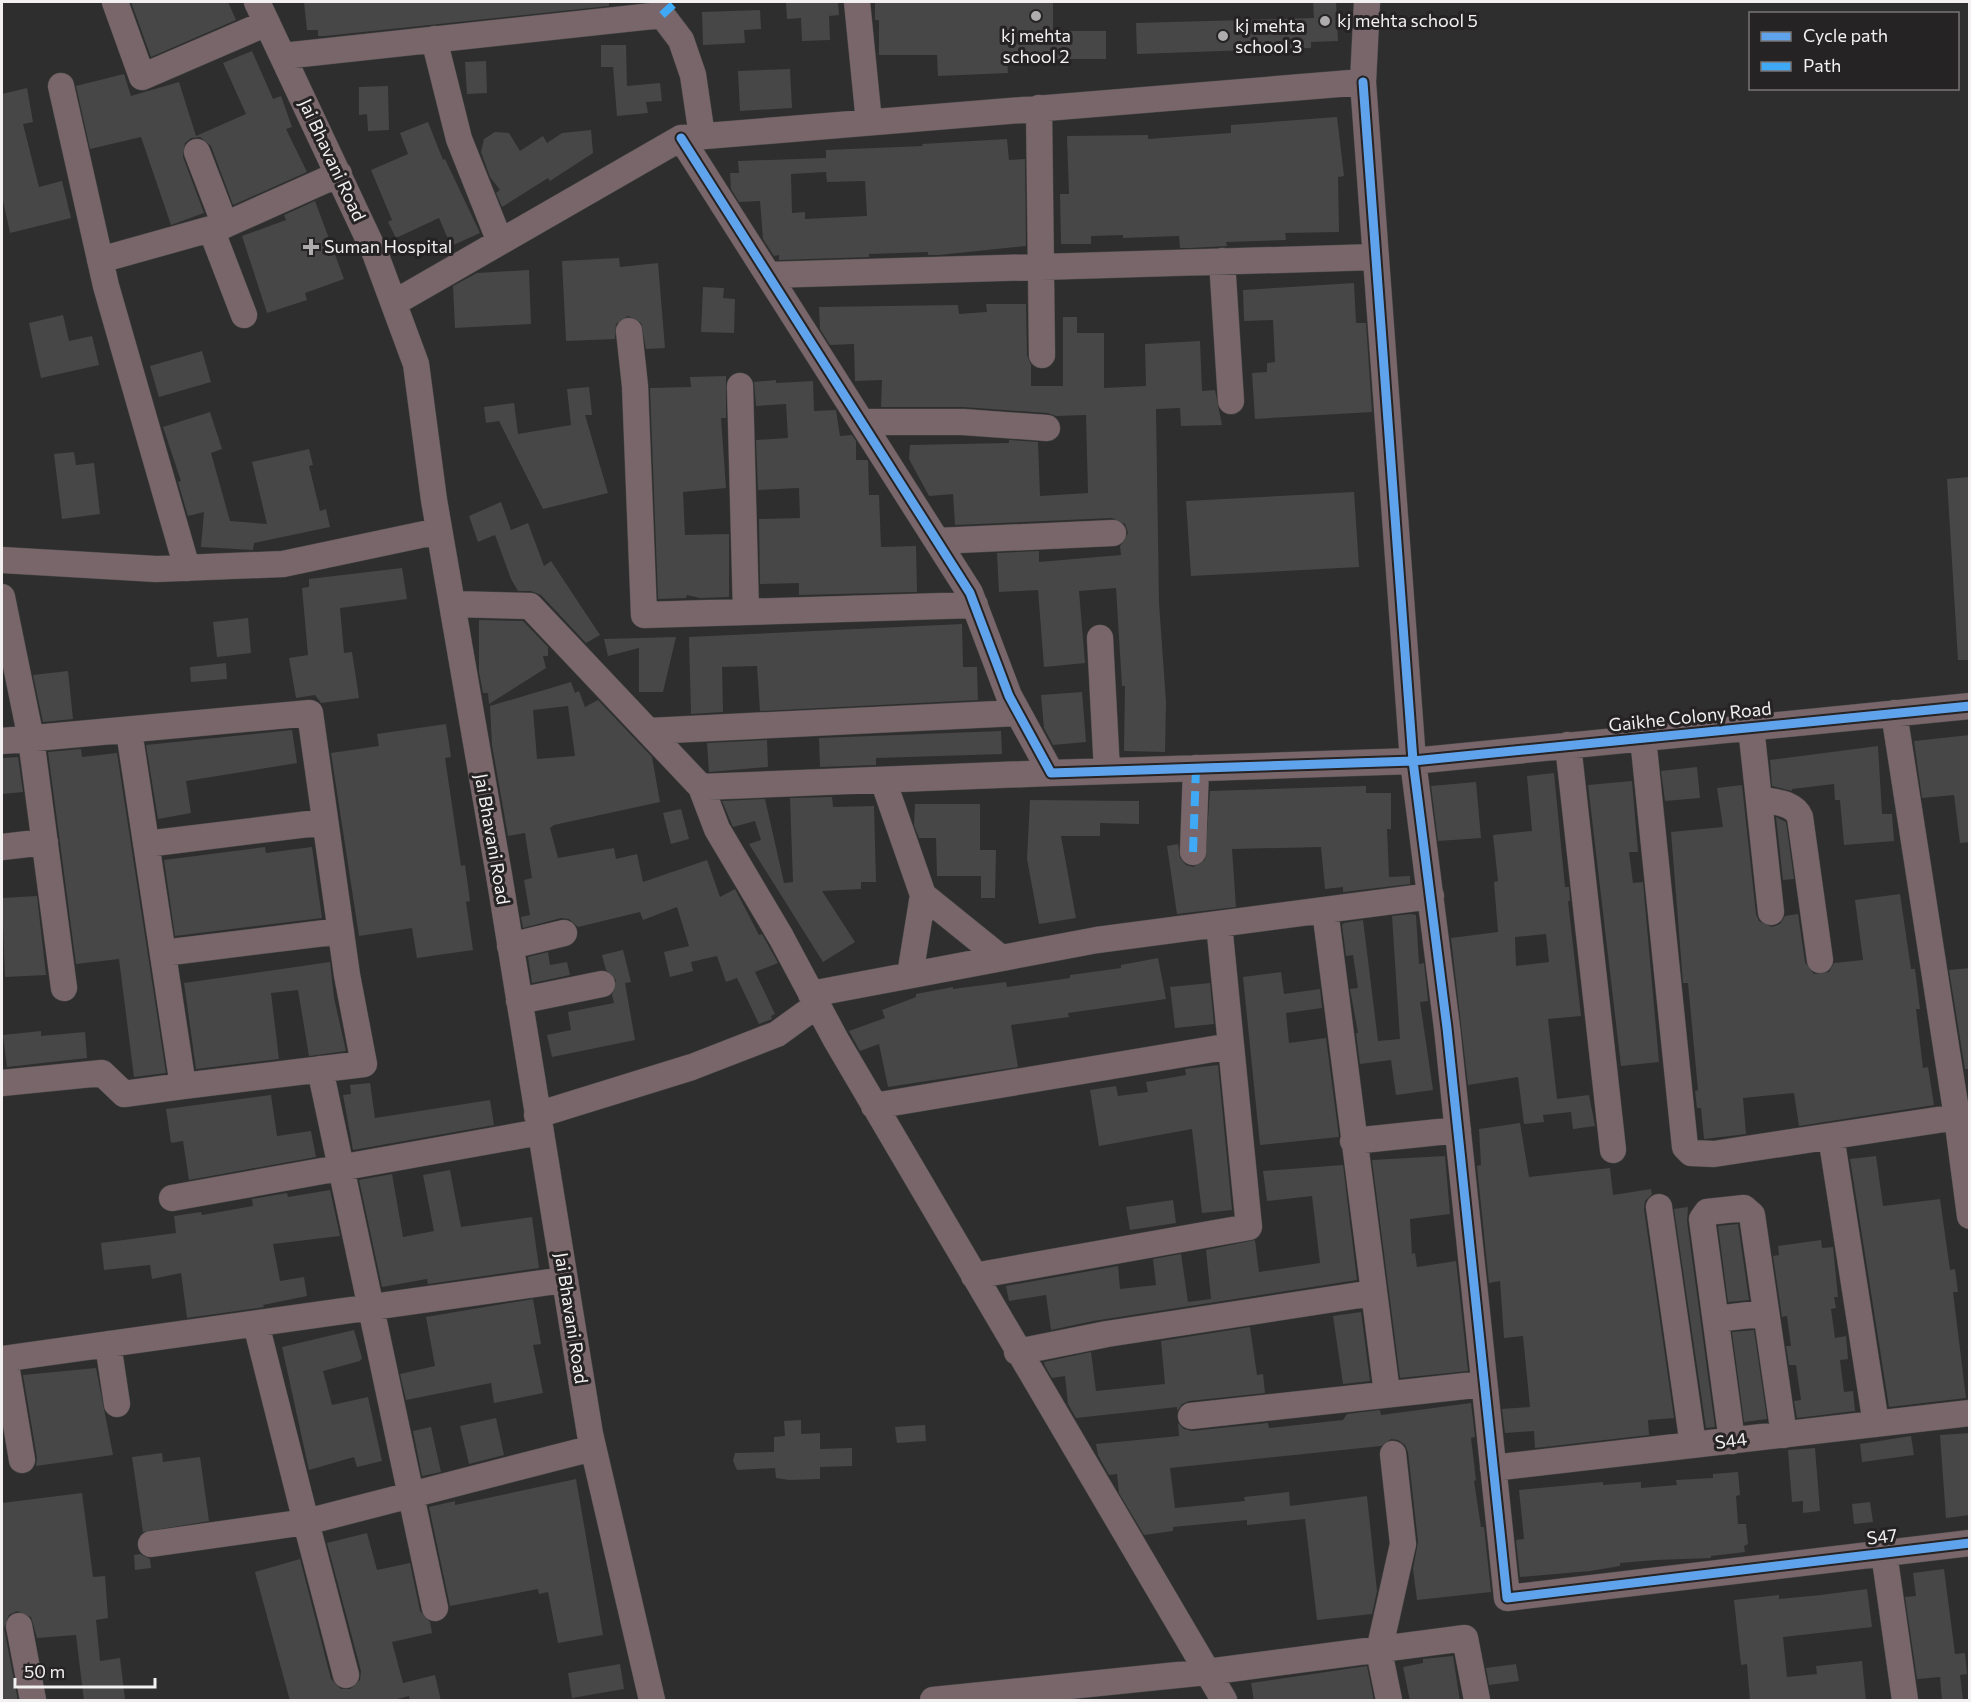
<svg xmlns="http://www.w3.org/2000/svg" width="1971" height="1702" font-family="Commissioner,sans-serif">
  <rect width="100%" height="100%" fill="#2f2e2e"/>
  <path fill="#474747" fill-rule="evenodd" d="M131,2h97l8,18 -85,37z
    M304,2h305v4l-284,30h-7v-6h-11z
    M786,2h52l1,13 -10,1 1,24 -28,1 -1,-23 -14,1z
    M875,2h178v29h53v28h-99l1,14 -70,3 -1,-21h-58v-35h-4z
    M1313,2h23l2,39 -27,1v6l-174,6 -1,-31 178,-5z
    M760,10l1,19 -17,1 1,13 -42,2 -1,-33z
    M601,45h25l1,41 33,-3 2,18 -16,1 2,11 -31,3 -4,-49h-12z
    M252,51l21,48 8,-3 11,31 -6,2 21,43 -74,33 -22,-59 -11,-9 -9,1 -6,5 -2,14 21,56 -33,12 -30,-88 -51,12 -14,-63 48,-12 7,22 48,-14 17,54 50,-22 -23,-51z
    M486,61l1,32 -20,1 -2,-32z
    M790,69l2,39 -52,3 -2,-40z
    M388,86l1,44 -21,1 -1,-17 -8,1v-28z
    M27,88l6,34 -10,2 16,63 23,-6 9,37 -61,15 -8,-37v-102z
    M1337,117l7,59 -6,1 1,55 -54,1 1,7 -60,2 1,4 -37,2h-10l-1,-12 -56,2v-3l-32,1v8h-30l-1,-50h9l-2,-58 81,-1v4l83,-6v-8z
    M428,122l15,38 2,-1 35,74 -29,13 -12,-28 -43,20 -8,-16 4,-2 -21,-50 37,-16 -8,-21z
    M591,130l2,23 -43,28 -2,-3 -46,29 -6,-14 4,-3 -10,-13 -9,-25 3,-13 11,-7 14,1 11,18 23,-15 4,7 15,-10z
    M1007,139l2,21 16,-1 1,87 -87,9h-11v-3l-59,2v3l-90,3v-5l-5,1 -11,-17 -3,-38 -21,1 -8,-13 -1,-16h9l-1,-12 88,-3v-8l97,-4 -1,-2zM826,172l1,10 38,-1 2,35 -62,3v-7l-13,1 -1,-39z
    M315,201l29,78 -39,14 2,7 -40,13 -25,-77 44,-16 -2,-5z
    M619,258l1,9 38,-4 7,85 -19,1 -5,-26 -13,-7 -12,8 -1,15 -49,2 -4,-80z
    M529,270l2,54 -76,4 -2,-42 24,-13z
    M1354,283l2,40h10l6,89 -117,7 -3,-46 15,-1v-9l8,-1 -2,-42 -29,1 -1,-31z
    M703,287l21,1 -1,10 12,1 -1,34 -33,-1z
    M986,304h40l1,51 4,10v21h32v-69h14v16h27v55l42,-2 -1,-42 55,-3 2,50 13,-1 7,35 -41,1 -1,-18 -24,1 3,194 7,99 -1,50 -41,-1 1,-65h-3l-6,-98 -37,3 6,72 -41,4 -6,-77 -39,2 -2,-39 42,-2v11l82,-7 -1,-9 8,-13 -3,-9 -13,-6 -157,7 -2,-31 -24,2 -20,-37 1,-14 99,-2v-3l29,2 2,54 48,-3 -2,-78 -30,1 -8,-3 -85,-6h-82l1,-27 -27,1 -1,-37 -24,1 -10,-16 -1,-22 139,-2 1,9 28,-2z
    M63,315l6,26 23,-5 7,29 -58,13 -12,-55z
    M202,351l9,31 -52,15 -9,-31z
    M726,376v42h-5l5,70 -43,4 2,43 44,-1v63l-29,1 -13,-3 -1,3 -28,1 -8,-211 41,-1 -1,-10z
    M776,380v3l37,-2 1,30 22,-1 4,26 12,-1 4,6v19h12l1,35h10l2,52 35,-1 1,46 -118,3v-12l-39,1 -1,-65 41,-1 -1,-30 -41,2 -2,-50 32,-2 -2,-34 -30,2 -2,-24z
    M589,387l3,28h-7l23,78 -65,16 -44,-88 -13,2 -2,-16 30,-4 4,31 53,-9 -4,-36z
    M210,412l12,37 -11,4 19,68 37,3 -15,-62 57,-13 4,16 -4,1 11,45 6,-2 4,18 -76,16 -1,7 -52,-3 3,-35 -16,4 -10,-34 3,-1 -18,-54z
    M74,452l2,13 18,-2 6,51 -38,5 -8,-65z
    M1970,477v183h-12l-11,-181z
    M1354,492l5,75 -168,9 -5,-75z
    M501,502l10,28 17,-7 16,43 7,-5 49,74 -14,8 -45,-48 -10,-4h-13l-7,-12 -16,-44 -17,7 -9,-26z
    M402,568l5,31 -67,9 4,45 8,-1 7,46 -38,5 -6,-8 -19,3 -7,-40 19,-3 -6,-67 7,-1v-8z
    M248,618l3,35 -34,4 -4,-35z
    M479,620l44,1 25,26v9h-5l3,12 -57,36 -1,-11h-5l-4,-21z
    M962,624l1,43h14l1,33 -218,11 -3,-45 -35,1 1,45 -32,2 -2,-77z
    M676,637l-13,55h-24v-44l-31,8 -4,-17z
    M226,663l1,16 -36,3 -1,-15z
    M68,671l5,48 -30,3 -10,-47z
    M571,682l4,11 4,-2 6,16 13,-7 54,57 8,45 -106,23 -4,3 8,30 56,-10 2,11 21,-5 6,28 64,-22 13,37 15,-8 24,46 3,-1 16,29 -23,9 20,42 -4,2 1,3 -13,5 -22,-46 -11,4 -9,-26 -26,6 2,9 -23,6 -6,-25 25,-6 -12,-39 -34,13 -3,-8 -62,15 -9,-8 -8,-1 -38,10 -2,-11 9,-2 -6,-35 8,-2 -7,-45 -17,3 -16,-91 -2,-39zM568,706l7,50 -38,3 -4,-49z
    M1082,692l4,50 -33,3 -9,-17 -3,-33z
    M446,724l5,33 -6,1 16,108 4,-1 5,36 -4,1 7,48 -56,8 -5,-30 -53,8 -28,-183 48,-7 -2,-12z
    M292,730l5,33 -111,18 5,32 -33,6 -12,-74z
    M1001,731l1,23 -126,4v7l-56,2 -1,-29z
    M1970,735v107l-10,1 -6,-48 -32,3 -8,-57z
    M767,740l1,27 -59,5 -2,-29z
    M1878,746l4,68h10l2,27 -50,4 -4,-45h-5l-1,-16 -42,5v2l-20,-5 -2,-26z
    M81,749l1,8 35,-4 49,320 -32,4 -15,-118 -43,5 -28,-212z
    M18,757l5,35 -21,2v-36z
    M1697,767l3,31 -35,3 -4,-30z
    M1554,773l11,114h4l1,14h-2l13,115 -33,3 9,80 32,-4 6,31 -22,3 -2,-17 -28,3 1,7 -20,2 -6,-47 -50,8 -17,-147 47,-6 -4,-50 4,-1 -5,-46 39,-4 -5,-55zM1546,934l3,28 -33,4 -1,-29z
    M1632,781l6,71h-9l4,31 10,-1 16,180 -38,4 -33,-281z
    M1476,782l5,56 -43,3 -7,-55z
    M1742,785l14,129 3,7 13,6 8,-3 5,-8 13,-2 7,48 9,12 15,-2 5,-9 29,-3 -8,-60 45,-6 11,75h4l5,40h-4l7,59 5,-1 6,38 -135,21 -5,-33 -51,5 3,36 -42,5 -3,-31h-4l-2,-17 3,-1 -10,-107h-5l-12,-151 52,-5 -6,-39z
    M1366,786v7h25v36h-4l2,48 21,-1v8l-67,8v-5l-18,2 -4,-42 -89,2 4,58 -59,7 -10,-68 11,-2 2,14 6,7 7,2 12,-7 5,-69z
    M832,797l1,10 41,-1 2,76h-15v7l-39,2 33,51 -32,20 -74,-118 12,-4 -6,-19 -22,6 -11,-26 43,-2 19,84 9,-1 -3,-84z
    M1030,800l109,1v23l-39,-1v13h-39l15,82 -37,6 -12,-65z
    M915,804h65v46h16l-1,48h-14v-22h-44l-1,-38h-17l-5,-13z
    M681,809l8,30 -18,5 -8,-31z
    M1776,817l10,5 8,57 -11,1z
    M265,847l1,6 46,-6 10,71 -147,18 -11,-76z
    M37,896l9,79 -41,2 -3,-79z
    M1411,914l5,1 3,49 5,-1 4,38 -8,1 13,88 -37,5 -5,-35 -31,4 -4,-31h2l-8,-44 8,-1 -5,-33 -7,1 -4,-31 2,-2 19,-3 15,121 22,-2 -8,-123z
    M623,950l8,32 -6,1 10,57 -83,17 -5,-22 24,-5 -3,-18 46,-9 -2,-8 4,-15 -10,-10 -4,-15z
    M548,952l2,13 17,-3 3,13 -38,8 -4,-26z
    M1158,958l8,41 -98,14 1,4 -58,8 7,42 -130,20 -9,-43 -19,7 -11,-20 36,-13 -3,-8 34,-13v-3l37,-7v2l53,-7 1,5 63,-9v-3l51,-7v-3z
    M330,962l4,36 12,53 -37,5 -11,-66 -27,3 8,66 -83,10 -12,-86z
    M1970,968v101h-5l-16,-99z
    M1281,972l3,22 36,-5 2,19 -36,5 3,30 37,-5 13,99 -79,8 -17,-168z
    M1210,983l4,41 -39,4 -5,-41z
    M41,1031v5l44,-4 2,26 -80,9 -4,-32z
    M1218,1065l14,145 -30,3 -10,-84 -93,17 -9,-56 26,-4 2,10 30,-4 -2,-10 40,-7 -1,-6z
    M370,1083l5,35 115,-18 4,25 -141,25 -10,-55 8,-1 -1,-9z
    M271,1095l6,41 34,-5 5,26 -127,23 -6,-39 -12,2 -5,-34z
    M1520,1123l9,54 81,-9 3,27 38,-6 1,5 -7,7 -1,8 30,209 -26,2 1,15 -114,13 -1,-17 -29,2 -3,-24 28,-2 -7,-71 -19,2 -4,-57 -11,2 -12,-117 4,-1 -2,-36z
    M1445,1156l5,58 -40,5 2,35 3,-1 2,14 39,-6 12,110 -68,7 -28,-218z
    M1876,1156l7,50 57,-7 10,71 5,-1 3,23h-5l13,106 -77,9 -39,-248z
    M1343,1165l14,115 -264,41 -42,9 -5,-35 -37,6 -3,-15 112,-20 2,23 36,-4 -3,-26 28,-5 7,48 23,-3 -5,-49 49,-10 4,32 61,-9 -8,-67 -45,5 -4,-30z
    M450,1170l11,57 71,-10 7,51 -111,16 -1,-5 -45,8 -23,-107 33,-6 11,63 31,-6 -11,-56z
    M330,1190l10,46 -67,8 7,37 24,-4 3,19 -44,9 1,2 -77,11 -6,-45 -29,6 -2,-14 -46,5 -3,-27 75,-10 -2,-17 27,-4 1,3 51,-9 -1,-7 35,-6 1,4z
    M1173,1200l3,23 -46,7 -4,-23z
    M1688,1207l-1,14 28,206 -9,1 -32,-219z
    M1738,1224l11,76 -21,2 -10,-76z
    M1821,1240l1,8 11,-1 5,50h-4l2,11 -5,1 4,29 11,-2 2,23 -8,1 4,32 9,-1 2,20 -58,7 -3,-17 7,-1 -5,-35h-7l-3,-19h5l-4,-30 -5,1 -9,-61 6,-1 -1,-9z
    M533,1299l8,45 -8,1 10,48 -49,10 -3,-20 -85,17 -6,-26 35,-8 -9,-49z
    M1361,1312l9,69 -27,3 -10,-68z
    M1250,1327l7,48 6,-1 2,19 -76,8 -7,3 -5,7v-4l-101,11 -8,-14 -3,-28 -13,2 -7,-12 -1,-4 47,-10 5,39 69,-7 -4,-43z
    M354,1330l8,28 -2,3 -37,10 9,34 36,-8 14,64 -25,6 -3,-10 -45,13 -27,-123z
    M1754,1330l13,89 -23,3 -12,-90z
    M96,1368l17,87 -77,11 1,-8 -14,-83z
    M1471,1403l4,34 -4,1 5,42 -2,1 7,46h3l7,65 -74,8 -4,-31 5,-27 -10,-90 -3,-7 -7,-5 -7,-1 -10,7 -211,22 5,40 70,-7 -1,-4 45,-5 1,14 77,-10 10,95 -5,23 -55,6 -12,-101 -58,6v-5l-74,7v4l-29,4 -25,-42 -2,-19 -8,1 -11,-20 -2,-11 83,-8 -1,-13 6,6 8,2 76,-8 1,5 74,-8 4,-6 33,-4 1,5z
    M496,1418l8,37 -35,9 -9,-38z
    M801,1420v14l19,-1v16l32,-1v18l-32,1v12l-31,1 -13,-2 -1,-10 -38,2 -4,-9 2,-8 39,-1v-15l11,-1 -1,-15z
    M925,1425l1,16 -29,2 -2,-16z
    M431,1427l10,45 -19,4 -9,-45z
    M1970,1433v82l-24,3 -6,-83z
    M1911,1436l3,19 -52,7 -2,-18z
    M1815,1448l5,63 -17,2v-12l-11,1 -4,-52z
    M162,1453l1,9 37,-5 9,64 -66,11 -11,-75z
    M1738,1472l2,23 -4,1 2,28h8l2,20 -4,2 1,6 -34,4v2l-55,2 -36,3v3l-30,5 -70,6 -4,-37 8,-1 -5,-49 84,-8v3l38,-3v6l36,-3 -1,-5 37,-2v-4z
    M576,1479l27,156 -45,8 -10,-51 -9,2 -1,-5 -88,17 -21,-99 26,-6v4z
    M82,1493l11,84 12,-1 3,42 -12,2 4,41 20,-3 5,41 -41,2 -8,-66 -39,3 -6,-21 -14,-6 -8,4 -5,13 14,73h-16v-198z
    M1870,1502l3,20 -19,2 -2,-20z
    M367,1533l10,37 33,-7 10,48 10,11 2,11 -40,9 11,41 32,-8 6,26h-31l-1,-5 -20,5h-99l-35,-129 45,-13 31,120 10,10h9l10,-9 1,-9 -34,-128z
    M140,1554l10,5 1,9 -16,2 -1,-15z
    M1944,1569l11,85 10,-1 2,21 -7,1 3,26h-21l-2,-24 -23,2 -12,-82 11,-1 -3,-23z
    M1867,1589l5,38 -89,10 4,40 30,-3 -1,-8 46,-5 4,40h-116l-3,-37 -6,1 -7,-65 45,-5v4l42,-4z
    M1453,1656l7,45h-50l-7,-34 20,-4v-4z
    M620,1664l4,25 -52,9 -4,-25z
    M1516,1664l3,17 -30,4 -3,-17z
    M1367,1666l7,35h-120l-3,-18z"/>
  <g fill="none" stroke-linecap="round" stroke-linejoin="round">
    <defs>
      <path id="minor" d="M115,2l27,75 125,-54
        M257,2l118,251 41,111 18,136 65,375 91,559 62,266
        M857,2l12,120
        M434,39l25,100 41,103
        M283,56l379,-41 19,25 12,35 9,61
        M61,86l45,200 81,282
        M1039,108l3,247
        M681,138l289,455 39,103 42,77 362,-12 -50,-679
        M197,152l28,73
        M211,229l33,86
        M100,260l125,-35 114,-51
        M1222,261l9,140
        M768,275l608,-18
        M394,303l287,-165 682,-56 4,-80
        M629,331l6,55 9,229 331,-10
        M740,386l6,226
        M862,422h101l84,6
        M937,541l176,-8
        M2,560l154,9 127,-5 156,-33
        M2,597l29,142 33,249
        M452,604l78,2 171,181 16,42 64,108 55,103 388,660
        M1100,638l7,133
        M1970,706l-557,55 34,267 60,570 463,-55
        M1894,713l63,404 13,99
        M1751,727l20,185
        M649,731l369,-18
        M1643,738l42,409 6,6 23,1 256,-39
        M2,741l308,-28 37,262 17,89 -181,22 -54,-355
        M1568,745l45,405
        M883,780l40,115 78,63
        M701,787l350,-14
        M1759,799c14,3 35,3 41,18l20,143
        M146,844l179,-22
        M2,847l43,-5
        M1193,852l3,-84
        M1325,910l62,483
        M510,946l54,-13
        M163,953l178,-22
        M910,975l13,-80
        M811,994l286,-54 334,-44
        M519,1001l83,-17
        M320,1069l115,539
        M2,1083l100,-10 22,21 59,-8
        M874,1106l357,-60
        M537,1115l155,-48 85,-33 40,-29
        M1831,1136l45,288
        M1353,1141l105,-11
        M172,1198l368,-66
        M1659,1207l34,238
        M974,1276l275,-49 -30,-303
        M1716,1319l50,-6
        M256,1324l50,198 287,-74
        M108,1344l9,60
        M1017,1352l90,-18 266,-41
        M2,1359l562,-79
        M5,1359l17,101
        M1191,1416l293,-32
        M1732,1441l-30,-222 5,-7 37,-4 8,7 32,220
        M1493,1468l477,-55
        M151,1544l155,-22 40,153
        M1884,1553l21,147
        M19,1626l14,74
        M933,1700l274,-28 258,-34 12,62
        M1389,1700l-10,-49 24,-107 -10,-90"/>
    </defs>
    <use href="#minor" stroke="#4a4949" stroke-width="27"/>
    <use href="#minor" stroke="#78666a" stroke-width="26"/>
    <path stroke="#3fa9f5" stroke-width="8" stroke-dasharray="15 8" stroke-linecap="butt" d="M662,15l14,-13
      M1193,852l3,-84"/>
    <defs>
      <path id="cycleway" d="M681,138l289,455 39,103 42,77 362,-12 -50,-679
        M1970,706l-557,55 34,267 60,570 463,-55"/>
    </defs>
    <use href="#cycleway" stroke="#262324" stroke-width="13"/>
    <use href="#cycleway" stroke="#60a3ed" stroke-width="9"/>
  </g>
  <g fill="#aeacac" stroke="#262324" stroke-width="2">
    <circle cx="1036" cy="16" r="6"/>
    <circle cx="1325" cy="21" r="6"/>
    <circle cx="1223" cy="36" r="6"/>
    <path d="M308 238h6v6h6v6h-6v6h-6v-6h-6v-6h6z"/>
  </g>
  <g text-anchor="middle" stroke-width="6" stroke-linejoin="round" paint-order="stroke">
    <g font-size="18" fill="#f2f0f0" stroke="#262324" text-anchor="start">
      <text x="1337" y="27">kj mehta school 5</text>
      <text x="1235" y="32">kj mehta<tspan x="1235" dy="21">school 3</tspan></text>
      <text x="1036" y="42" text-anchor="middle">kj mehta<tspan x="1036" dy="21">school 2</tspan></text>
      <text x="324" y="253">Suman Hospital</text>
    </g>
    <g font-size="18" fill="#f2f0f0" stroke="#262324">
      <text transform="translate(332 160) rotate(65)" y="6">Jai Bhavani Road</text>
      <text transform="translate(1690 717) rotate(-6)" y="6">Gaikhe Colony Road</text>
      <text transform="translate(492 839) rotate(80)" y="6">Jai Bhavani Road</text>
      <text transform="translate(571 1318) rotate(81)" y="6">Jai Bhavani Road</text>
      <text transform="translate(1731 1441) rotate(-7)" y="6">S44</text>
      <text transform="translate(1882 1537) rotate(-7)" y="6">S47</text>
    </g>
  </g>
  <rect width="1971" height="1702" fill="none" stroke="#f2f0f0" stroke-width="6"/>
  <rect x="1749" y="12" width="210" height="78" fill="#262324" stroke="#787576" stroke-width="1.5"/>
  <rect x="1761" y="32" width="30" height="9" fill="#60a3ed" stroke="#787576" stroke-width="1.5"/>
  <text x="1803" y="42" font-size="18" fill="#f2f0f0">Cycle path</text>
  <rect x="1761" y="62" width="30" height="9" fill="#3fa9f5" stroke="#787576" stroke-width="1.5"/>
  <text x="1803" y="72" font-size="18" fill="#f2f0f0">Path</text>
  <path d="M15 1678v9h140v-9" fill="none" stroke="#f2f0f0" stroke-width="3"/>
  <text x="24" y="1678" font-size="18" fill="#f2f0f0" stroke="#262324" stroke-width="4.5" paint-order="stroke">50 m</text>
</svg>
